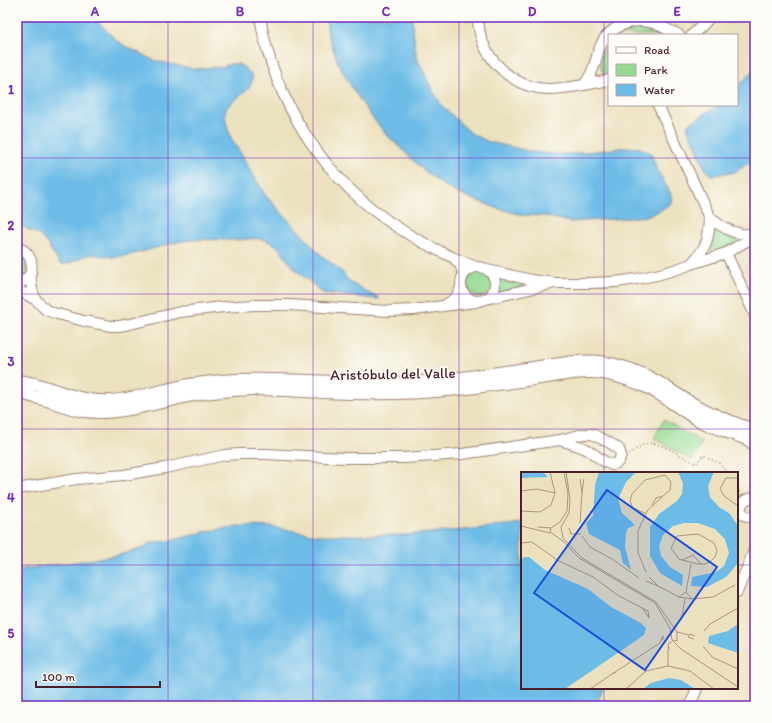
<svg xmlns="http://www.w3.org/2000/svg" width="772" height="723" font-family="Itim,sans-serif">
  <rect width="100%" height="100%" fill="#fdfcf7"/>
  <filter id="ink" filterUnits="userSpaceOnUse"><feTurbulence type="fractalNoise" baseFrequency=".025" numOctaves="2"/><feDisplacementMap in="SourceGraphic" scale="8" xChannelSelector="R" yChannelSelector="G"/><feConvolveMatrix kernelMatrix="1 2 1 2 8 2 1 2 1" color-interpolation-filters="sRGB"/></filter>
  <filter id="wash" filterUnits="userSpaceOnUse"><feTurbulence type="fractalNoise" baseFrequency=".012" numOctaves="4" result="noise"/><feDisplacementMap in="SourceGraphic" scale="16" xChannelSelector="R" yChannelSelector="G"/><feGaussianBlur stdDeviation="0.9" result="paint"/><feColorMatrix in="noise" values="0 0 0 0 0 0 0 0 0 0 0 0 0 0 0 0 0 1.4 0 .05"/><feComposite in="paint" operator="in"/></filter>
  <g filter="url(#wash)">
    <rect width="100%" height="100%" fill="#ece1be"/>
    <path fill="#96da92" stroke="#707c5e" d="M640,24l15,4 12,7h-52l9,-7z
      M609,41v36c-9,-3 -10,-15 -7,-24 2,-4 5,-8 7,-12z
      M717,229l4,1 15,7v5l-2,2 -19,9 -4,-2 -1,-2v-3l4,-14z
      M17,250l9,6 2,15 -11,9z
      M467 284a13 13 0 1 1 26 0a13 13 0 1 1-26 0Z
      M498,277l41,6 -42,10 3,-7z
      M664,420l38,22 -10,18 -38,-22z"/>
    <path fill="#6dbce7" stroke="#5c6e89" d="M17,17h77l12,13 11,11 10,6 26,13 17,4 25,5 27,-2 8,-3h8l7,4 7,8v5l-4,8 -20,17 -3,5v6l2,9 4,12 6,9 28,48 11,12 44,47 22,18 4,6 7,6 19,11 5,1 2,3h-4l-52,-6 -4,-2 -3,-4c-9,-8 -20,-16 -27,-25 -5,-6 -8,-14 -15,-18 -16,-9 -23,-4 -39,-4 -19,0 -39,-2 -58,2 -20,5 -39,12 -59,15 -11,1 -20,-4 -30,-2 -9,2 -21,13 -29,8l-13,-21 -7,-7 -19,-10h-3v-6l4,-1 4,-20v-8l-5,-21 -3,-7z
      M326,17h86l3,31 3,12 15,31 9,15 30,28 17,8 44,10 21,2h15l44,-5 14,-2 13,1 11,5 6,17 13,22 2,7 -2,5 -11,7 -13,5 -18,2 -58,4 -26,-6 -22,-1 -26,-7 -39,-15 -14,-8 -23,-18 -34,-33 -15,-18 -16,-23 -16,-28 -11,-30z
      M755,68v90c-6,4 -18,15 -25,15 -6,1 -13,1 -19,2 -9,-6 -11,-23 -16,-32 -3,-6 -7,-11 -8,-18l7,-4 24,-16h19v-17z
      M522,523v165h81l-7,18h-579v-136l98,-14 29,-8 6,-5 24,-3 30,-8 34,-6 33,1 46,8h88l70,-6z"/>
  </g>
  <g filter="url(#ink)">
    <g fill="none" stroke-linecap="round" stroke-linejoin="round">
      <defs>
        <path id="minor" d="M260,17c14,86 66,165 140,212 17,11 35,20 54,29
          M478,17c0,37 32,71 70,72 12,0 24,-2 36,-4 5,-7 9,-14 11,-22 2,-6 3,-12 6,-18 8,-19 33,-28 52,-22 9,3 17,8 26,12
          M692,35l11,-10 7,-8
          M584,85l25,-5
          M658,105l52,113c14,11 27,18 45,16
          M710,218c-1,22 -4,30 -19,46l35,-11 29,-17
          M17,247c19,6 20,31 0,37
          M726,253l29,62
          M461 284a17 17 0 1 1 34 0a17 17 0 1 1-34 0Z
          M464,274l-4,-9 -6,-7 22,9
          M555,283c22,0 45,1 68,-2 23,-3 46,-8 68,-17
          M461,287c-4,12 -8,13 -18,19l33,-4
          M17,289l19,11c-5,-10 -6,-19 -5,-29
          M486,299l69,-16 -23,-3 -45,-10
          M36,300l10,10 8,3 30,8 27,5h9l10,-2 50,-12 43,-5 31,-2h35l100,6 25,-1 29,-4
          M17,489l60,-10 47,-4 41,-7 60,-13 14,-1h26l81,4h58l58,-4 98,-14 23,-6h9l18,9 9,6 2,6 -2,6 -6,4c-10,-2 -17,-10 -25,-15 -9,-5 -19,-7 -28,-10
          M755,499c-8,-4 -19,7 -12,15 3,3 8,3 12,5
          M737,592l18,-44
          M690,706l7,-18"/>
        <path id="tertiary" d="M17,381c7,1 14,2 21,4 24,7 47,18 73,16 23,-2 46,-9 68,-14 19,-4 38,-6 57,-7 57,-2 114,5 172,3 56,-3 112,-14 167,-21 9,0 17,-1 25,0 21,3 43,11 61,22 11,7 22,15 34,21 19,10 39,19 60,25
          M17,392c11,3 22,6 33,9 15,5 30,11 47,11 33,0 64,-11 96,-17 19,-4 39,-5 59,-6 24,0 48,2 71,3 45,2 90,2 135,-3 28,-3 55,-7 82,-11 21,-3 42,-8 63,-5 16,3 32,8 46,15 17,9 31,21 48,31 14,7 30,13 45,18l7,3 6,5"/>
      </defs>
      <use href="#minor" stroke="#9b8074" stroke-width="12"/>
      <use href="#tertiary" stroke="#9b8074" stroke-width="14"/>
      <path stroke="#9b8074" stroke-width="1.5" stroke-dasharray="1 3" stroke-linecap="butt" d="M629,454c5,-3 10,-7 16,-10 12,-5 40,14 51,20l7,-9 16,8 8,10
        M737,488l3,5"/>
      <use href="#minor" stroke="#fff" stroke-width="10"/>
      <use href="#tertiary" stroke="#fff" stroke-width="12"/>
    </g>
  </g>
  <path fill="none" stroke="#7b2cbf" stroke-width="1" stroke-opacity="0.55" d="M168,17v689M313,17v689M459,17v689M604,17v456M17,158h738M17,294h738M17,429h738M17,565h505M737,565h18M604,688v18"/>
  <g text-anchor="middle" stroke-width="3.5" stroke-linejoin="round" paint-order="stroke">
    <g font-size="15" fill="#4a1f2b" stroke="#fdfcf7">
      <text transform="translate(393 374) rotate(-1)" y="5">Aristóbulo del Valle</text>
    </g>
  </g>
  <g transform="translate(521 472)">
    <rect width="217" height="217" fill="#ece1be"/>
    <path d="M0,0h22l5,5 -27,1zM78,0h37l-10,10 -8,17 4,14 13,12 -7,3 -2,5 -1,14 6,23 -8,-7 -3,-13 -31,-16 -3,-11 7,-7 2,-31zM157,0h36l-6,14 2,11 9,10 11,7 8,12v37l-12,14 -19,10 -16,-1 1,-9 24,-5 8,-6 5,-13 -4,-14 -10,-10 -17,-6h-14l-11,3 -10,9 -4,11 2,10 9,11 13,8 -1,11 -22,-13 -10,-17v-29l9,-13 18,-13 5,-7 1,-11zM3,85h5l16,13 43,19 23,18 30,16 5,5 -2,7 -79,54h-44v-129zM217,152v29l-30,-10 1,-7 19,-5zM148,206l12,2 14,9h-52l8,-6z" fill="#6dbce7"/>
    <path fill="none" stroke="#ab9383" stroke-width="1" d="M43,0l4,22 -1,17 -7,11 -9,6 -1,4 13,9 16,17 76,45 15,25 2,12 5,1v-9l-21,-30 -74,-44 -19,-20 -2,-11 8,-14 1,-14 -4,-27M217,6h-12l-6,11 4,7 14,10M59,7l2,13 2,-13M0,19l16,-2 18,4M0,39l19,1 11,-7 4,-12 -5,-21M124,41l-12,-5 -3,-7 2,-7 13,-14 20,-5 6,7 -1,8 -7,6 -7,2 -4,7M59,51l2,-31M0,54l29,7M17,55l13,1M48,56l2,6h10M61,64l8,11 22,12 27,19M0,71l11,-1 25,18 36,17 26,19 29,15 1,7 -6,-9M161,88l16,4h7l5,-2 5,-5 2,-7 -3,-7 -16,-9 -21,2 -6,12 8,11 3,1 11,-5 8,9M125,100l-8,-19v-22l9,-20 15,-14M125,109l12,5 -9,-9M137,114l21,11M165,120l-7,5 13,2 -6,-7 5,-28M171,127l21,-2 22,-12M161,144l3,-17M183,159l6,-7 28,-16M156,160l12,3M173,167l-6,-2 2,-3 5,2M153,170l7,7 57,38M182,174l9,11 26,12M147,175l1,3 -1,-6 5,-3M147,178v16M95,200l-4,2 48,-31 3,-7v4M69,217l22,-15M105,217l20,-18 22,-5 22,5 24,18"/>
    <path fill="#1d4ed8" fill-opacity="0.15" stroke="#1d4ed8" stroke-width="2" d="M86,18l110,77 -72,103 -111,-77z"/>
    <rect width="217" height="217" fill="none" stroke="#4a1f2b" stroke-width="2"/>
  </g>
  <rect width="772" height="723" fill="none" stroke="#fdfcf7" stroke-width="44"/>
  <rect x="608" y="34" width="130" height="72" fill="#fdfcf7" stroke="#b5a4a5"/>
  <rect x="616" y="47" width="20" height="6" fill="#ffffff" stroke="#b5a4a5"/>
  <text x="644" y="54" font-size="12" fill="#4a1f2b">Road</text>
  <rect x="616" y="64" width="20" height="12" fill="#96da92" stroke="#b5a4a5"/>
  <text x="644" y="74" font-size="12" fill="#4a1f2b">Park</text>
  <rect x="616" y="84" width="20" height="12" fill="#6dbce7" stroke="#b5a4a5"/>
  <text x="644" y="94" font-size="12" fill="#4a1f2b">Water</text>
  <path d="M36 681v6h124v-6" fill="none" stroke="#4a1f2b" stroke-width="2"/>
  <text x="42" y="681" font-size="12" fill="#4a1f2b" stroke="#fdfcf7" stroke-width="3" paint-order="stroke">100 m</text>
  <rect x="22" y="22" width="728" height="679" fill="none" stroke="#7b2cbf" stroke-width="1.5"/>
  <g font-size="13" text-anchor="middle" font-weight="bold" fill="#7b2cbf">
    <text x="95" y="16">A</text>
    <text x="240" y="16">B</text>
    <text x="386" y="16">C</text>
    <text x="532" y="16">D</text>
    <text x="677" y="16">E</text>
    <text x="11" y="94">1</text>
    <text x="11" y="230">2</text>
    <text x="11" y="366">3</text>
    <text x="11" y="502">4</text>
    <text x="11" y="638">5</text>
  </g>
</svg>
